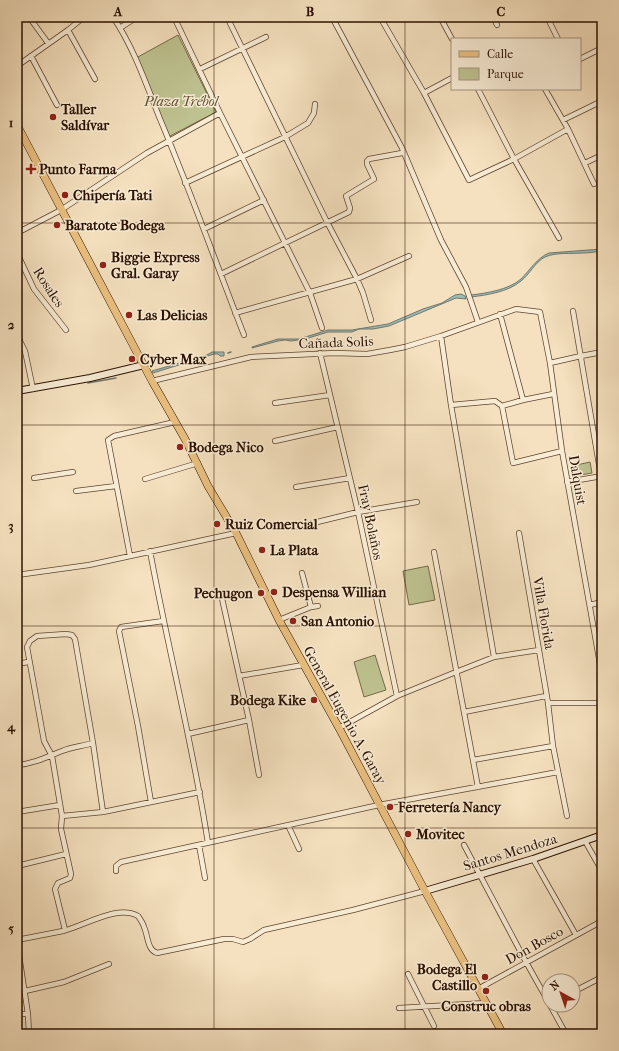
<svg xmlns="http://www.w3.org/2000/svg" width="619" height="1051" font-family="'IM FELL French Canon',serif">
  <rect width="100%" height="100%" fill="#f5e1bf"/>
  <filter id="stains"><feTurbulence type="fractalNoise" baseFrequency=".005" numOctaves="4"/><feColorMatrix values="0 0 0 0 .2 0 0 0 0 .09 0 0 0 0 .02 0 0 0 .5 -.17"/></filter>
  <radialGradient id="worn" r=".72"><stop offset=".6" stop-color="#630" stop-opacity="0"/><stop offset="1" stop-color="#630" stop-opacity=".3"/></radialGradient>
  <path fill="#bec290" stroke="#756a48" d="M178,35l38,77 -48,25 -32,-79z
    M590,462l2,11 -18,3 -2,-10z
    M428,566l7,34 -26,5 -6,-34z
    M375,655l11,35 -22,7 -10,-35z"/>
  <path fill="#9dbcb8" stroke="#70786e" d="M602,249l-1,2c-6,1 -12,2 -19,2 -11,1 -26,-1 -37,4 -10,5 -15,17 -24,24 -13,11 -34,14 -50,16v-2c16,-2 37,-5 50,-16 9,-9 16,-21 28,-26z
    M461,294l4,2 1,3 -10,-1 -67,28 -16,3h-14l-7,3h-24l-23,7 -14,2 -6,-1 -7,1 -26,7v-1l26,-8h21l29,-9h24l36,-6 35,-15 19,-6 13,-8z
    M212,352h12v4h-4l-2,-2h-4l-61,19 -1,-2 55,-16z"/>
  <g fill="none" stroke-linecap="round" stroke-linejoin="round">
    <path stroke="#70786e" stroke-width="1.5" d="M228,353l3,-1
      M88,383l28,-5"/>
    <defs>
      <path id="street" d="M29,17l19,26
        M113,17c21,31 33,67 47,102 30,71 56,144 84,216
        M174,17l46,96 90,180 12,35
        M227,17l100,205 30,57 6,14 8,27
        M332,17l70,131 39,92 25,47 12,35
        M380,17l44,76 45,87 45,-21 54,-30
        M440,17l12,22
        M493,17l4,8
        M547,17l11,22
        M601,17l1,1
        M120,28l17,-11
        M68,30l27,49
        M31,56l26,49
        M580,59l22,-11
        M17,66l51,-36 16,-13
        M200,69l66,-32
        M478,89l36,70 45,79
        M545,89l23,40 26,55
        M424,93l28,-15
        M563,120l39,-19
        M585,163l17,-8
        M185,183l100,-46 23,-14 6,-10 1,-9
        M204,229l60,-29
        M17,233l44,-23 86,-57 73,-40
        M17,253l17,36 32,41
        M221,274l128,-62 1,-4 -4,-12 28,-17 -7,-15v-3l2,-2 33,-6
        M573,311l29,171
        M235,313l122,-34 52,-23
        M500,314l23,86
        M17,335l8,16 8,38
        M441,336l10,69 43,252
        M320,353l38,159 39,184
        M550,363l31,-7 21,-4
        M152,381l99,-24 84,-4 32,1 23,-4 15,-3 36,-11 75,-27 24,3 10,51 12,88 40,224
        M275,403l55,-8
        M451,405l44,-4 7,5 11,57 49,-12
        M502,406l21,-6 30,-6
        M275,441l63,-14
        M34,478l39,-6
        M145,479l53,-16
        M567,482l35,-6
        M296,487l54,-9
        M76,491l40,-5
        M297,527l61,-15 59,-10
        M519,533l29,170 5,43 14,70
        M150,551c18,98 43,194 58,292
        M434,552l44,235
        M130,556l-22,-116 6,-4 61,-14
        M302,573l9,34
        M17,575l72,-10 147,-32
        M221,594l28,126 10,55
        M590,605l12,-3
        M279,620l32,-13 7,-1
        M17,664l11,-2
        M239,676l64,-11
        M548,703h54
        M464,712l82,-16
        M339,728l58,-32 59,-24 38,-15 45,-7
        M188,734l61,-14
        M473,760l80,-14
        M17,765c16,-1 30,-8 45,-14 10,-4 21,-5 31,-8
        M151,802l-13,-76 -19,-95 2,-4 42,-6
        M17,812l43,-7
        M62,816l41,-4 97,-20
        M288,825l11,24
        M585,841l17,30
        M199,845l6,33
        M464,845l62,117 23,41
        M533,859l43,76
        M17,866l49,-12
        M116,871v-5l5,-4 258,-57 179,-33
        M65,930l-10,-41 3,-6 12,-5 1,-4 -10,-45 1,-13 -10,-60 -8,-15 -17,-94 3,-6 7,-5 29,-2 6,1 3,4 18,104 10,69
        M17,940c15,-3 31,-6 46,-9 21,-5 55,-27 75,-15 2,3 5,7 6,11 4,8 3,23 13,26l67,-14h9l10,3 7,-3 14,-9 89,-20 72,-19
        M17,942l11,72h-11
        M408,974l26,52
        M478,989l124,-68
        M25,991l39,-9 45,-18
        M573,992l29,-15
        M550,1005l16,29
        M399,1008l87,-5
        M28,1014l1,20
        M596,1034l6,-3"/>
      <path id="secondary" d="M17,391l73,-13 54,-13
        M425,891l108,-32 69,-24"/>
      <path id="primary" d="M17,125l135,256 33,58 23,47 28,47 43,87 60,108 86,163 78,143"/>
    </defs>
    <use href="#street" stroke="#5e4530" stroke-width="6"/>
    <use href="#secondary" stroke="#2c1100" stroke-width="8"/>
    <use href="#primary" stroke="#2c1100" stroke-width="8"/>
    <use href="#street" stroke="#f8ecd5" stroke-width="4.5"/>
    <use href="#secondary" stroke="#f8ecd5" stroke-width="6"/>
    <use href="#primary" stroke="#eac080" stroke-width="7"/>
  </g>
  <path fill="none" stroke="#2c1100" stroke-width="1" stroke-opacity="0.55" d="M214,17v1017M405,17v1017M17,223h585M17,425h585M17,626h585M17,828h585"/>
  <g fill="#8f2418" stroke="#f8ecd5" stroke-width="1.5">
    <circle cx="53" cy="117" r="4"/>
    <path d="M29 163h4v4h4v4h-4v4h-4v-4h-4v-4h4z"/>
    <circle cx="65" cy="195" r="4"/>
    <circle cx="57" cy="225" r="4"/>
    <circle cx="103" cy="265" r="4"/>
    <circle cx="129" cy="315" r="4"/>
    <circle cx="132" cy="359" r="4"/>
    <circle cx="180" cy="447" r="4"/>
    <circle cx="217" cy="524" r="4"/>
    <circle cx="262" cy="550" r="4"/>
    <circle cx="274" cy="592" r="4"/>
    <circle cx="261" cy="593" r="4"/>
    <circle cx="293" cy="621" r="4"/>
    <circle cx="314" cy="700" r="4"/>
    <circle cx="390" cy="807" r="4"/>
    <circle cx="408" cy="834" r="4"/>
    <circle cx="485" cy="977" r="4"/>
    <circle cx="486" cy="991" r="4"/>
  </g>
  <g text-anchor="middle" stroke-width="3" stroke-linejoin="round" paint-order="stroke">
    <g font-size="14" font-style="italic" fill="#5f4f32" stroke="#f8ecd5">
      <text x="181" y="106">Plaza Trébol</text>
    </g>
    <g font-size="14" font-weight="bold" fill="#2c1100" stroke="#f8ecd5" text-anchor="start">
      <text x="61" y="114">Taller<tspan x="61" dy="16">Saldívar</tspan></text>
      <text x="39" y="174">Punto Farma</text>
      <text x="73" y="200">Chipería Tati</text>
      <text x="65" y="230">Baratote Bodega</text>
      <text x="111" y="262">Biggie Express<tspan x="111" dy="16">Gral. Garay</tspan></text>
      <text x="137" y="320">Las Delicias</text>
      <text x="140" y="364">Cyber Max</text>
      <text x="188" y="452">Bodega Nico</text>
      <text x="225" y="529">Ruiz Comercial</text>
      <text x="270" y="555">La Plata</text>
      <text x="282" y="597">Despensa Willian</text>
      <text x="253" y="598" text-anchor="end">Pechugon</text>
      <text x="301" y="626">San Antonio</text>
      <text x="306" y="705" text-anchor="end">Bodega Kike</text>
      <text x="398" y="812">Ferretería Nancy</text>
      <text x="416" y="839">Movitec</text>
      <text x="477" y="974" text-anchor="end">Bodega El<tspan x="477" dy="16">Castillo</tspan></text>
      <text x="486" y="1011" text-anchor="middle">Construc obras</text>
    </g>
    <g font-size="14" fill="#2c1100" stroke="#f8ecd5">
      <text transform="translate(49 287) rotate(57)" y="5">Rosales</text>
      <text transform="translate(336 342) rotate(-2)" y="5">Cañada Solis</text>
      <text transform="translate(578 480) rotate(80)" y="5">Dalquist</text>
      <text transform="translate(371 522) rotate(78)" y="5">Fray Bolaños</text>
      <text transform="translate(544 613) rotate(80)" y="5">Villa Florida</text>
      <text transform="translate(345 715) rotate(61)" y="5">General Eugenio A. Garay</text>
      <text transform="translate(510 852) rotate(-17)" y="5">Santos Mendoza</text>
      <text transform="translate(534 945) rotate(-29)" y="5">Don Bosco</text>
    </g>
  </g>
  <rect width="619" height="1051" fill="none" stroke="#f5e1bf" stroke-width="44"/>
  <rect x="451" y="38" width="130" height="52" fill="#f8ecd5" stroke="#a69480"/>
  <rect x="459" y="51" width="20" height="6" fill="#eac080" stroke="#a69480"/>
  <text x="487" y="58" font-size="12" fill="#2c1100">Calle</text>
  <rect x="459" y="68" width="20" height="12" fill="#bec290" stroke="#a69480"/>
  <text x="487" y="78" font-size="12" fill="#2c1100">Parque</text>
  <g transform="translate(561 993) rotate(320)"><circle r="19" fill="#f8ecd5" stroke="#a69480"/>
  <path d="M0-3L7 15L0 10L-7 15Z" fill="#8f2418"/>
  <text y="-6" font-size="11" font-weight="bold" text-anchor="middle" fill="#2c1100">N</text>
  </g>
  <rect x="22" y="22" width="575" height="1007" fill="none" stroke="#2c1100" stroke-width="1.5"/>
  <g font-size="13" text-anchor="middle" font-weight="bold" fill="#2c1100">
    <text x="118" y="16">A</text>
    <text x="310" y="16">B</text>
    <text x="501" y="16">C</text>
    <text x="11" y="127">1</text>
    <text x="11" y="329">2</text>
    <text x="11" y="530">3</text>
    <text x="11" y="731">4</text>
    <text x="11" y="933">5</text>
  </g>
  <rect width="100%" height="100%" filter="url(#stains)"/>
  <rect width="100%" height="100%" fill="url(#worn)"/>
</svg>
